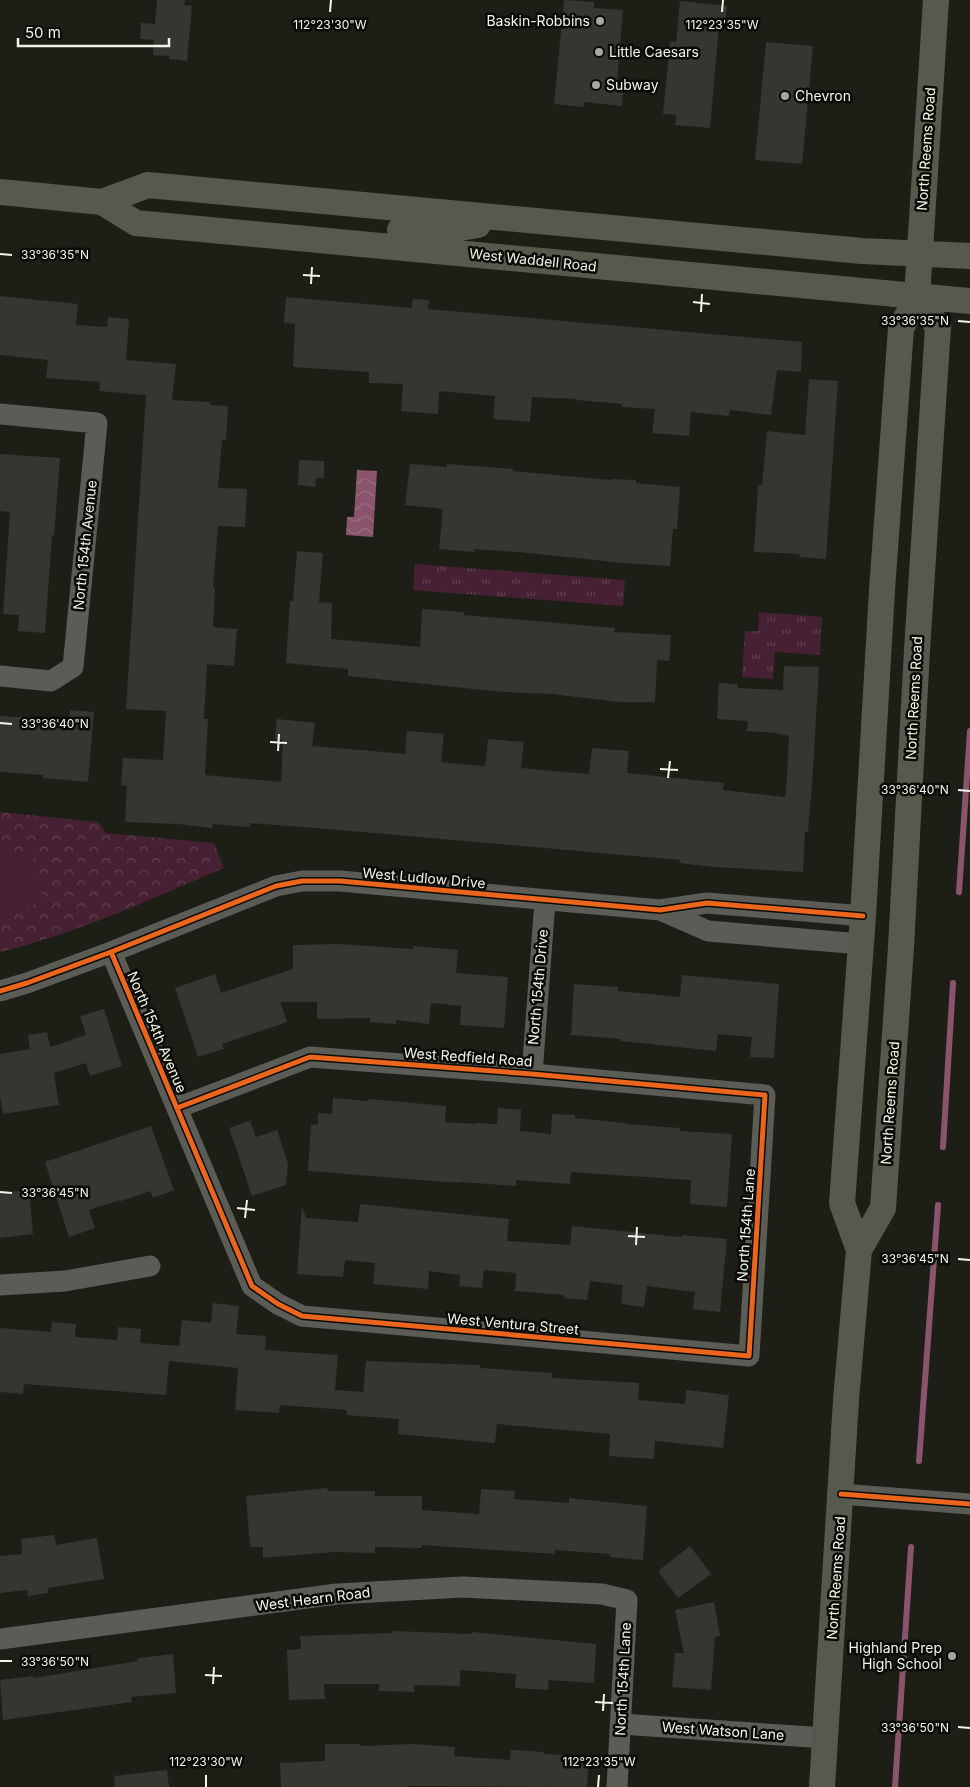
<svg xmlns="http://www.w3.org/2000/svg" width="970" height="1787" font-family="Inter,sans-serif">
  <defs>
    <pattern id="grass-tufts" width="24" height="20" patternUnits="userSpaceOnUse" patternTransform="scale(1.25)"><rect width="24" height="20" fill="#462133"/><path d="M3 7l-1-3M5 7V3M7 7l1-3M15 17l-1-3M17 17v-4M19 17l1-3" fill="none" stroke="#614251"/></pattern>
    <pattern id="park-crowns" width="20" height="18" patternUnits="userSpaceOnUse" patternTransform="scale(1.25)"><rect width="20" height="18" fill="#462133"/><path d="M2 6a3 3 0 1 1 6 0M12 15a3 3 0 1 1 6 0" fill="none" stroke="#614251"/></pattern>
    <pattern id="water-waves" width="16" height="10" patternUnits="userSpaceOnUse" patternTransform="scale(1.25)"><rect width="16" height="10" fill="#8a556c"/><path d="M0 5q4-4 8 0t8 0" fill="none" stroke="#9b6e81"/></pattern>
  </defs>
  <rect width="100%" height="100%" fill="#1d1e16"/>
  <path fill="url(#grass-tufts)" d="M415,564l210,16 -2,26 -210,-16z
    M759,612l63,5 -2,38 -45,-3 -2,27 -31,-2 3,-46h13z"/>
  <path fill="url(#park-crowns)" d="M0,812l98,10 8,11 108,10 10,25c-73,31 -146,65 -224,84z"/>
  <path fill="#462133" d="M31,850l13,52 -44,12v-55z"/>
  <path fill="url(#water-waves)" d="M357,470l20,1 -4,66 -27,-2 1,-18h7z"/>
  <g fill="none" stroke-linecap="round" stroke-linejoin="round">
    <path stroke="#8a556c" stroke-width="6" d="M959,892l11,-161
      M943,1147l10,-164
      M919,1461l19,-256
      M895,1787l16,-240"/>
  </g>
  <path fill="#353630" d="M157,0h28l-1,5 8,1 -5,55 -18,-2v-3l-16,-1 1,-15 -14,-1 1,-16 14,1z
    M564,0l30,2v6l29,2 -6,71 7,1 -2,24 -38,-4v5l-30,-3z
    M680,1l47,5 -2,21 -6,-1 -9,102 -35,-3 1,-10 -13,-1 7,-73 6,1z
    M766,42l47,4 -11,118 -47,-4z
    M0,296l78,8 -2,21 31,2 1,-10 21,2 -3,41 50,4 -4,36 38,2v3l18,1 -2,34h-4l-4,48 29,1 -2,38 -27,-1 -5,62h2l-2,39 24,2 -3,37 -27,-2 -3,55h4l-3,56 76,7 2,-42 -8,-1 2,-20 38,4 -3,23 49,4 44,4 2,-23 37,3 -3,28 41,4h3l3,-27 36,3 -3,26 68,6 3,-26 37,3 -2,22 97,10 -1,7 61,7 2,-3 3,-58 -15,-3 -27,-2 1,-10 -31,-2 2,-36 19,1v4l45,2 1,-24 35,1 -7,118 -4,47 -3,-1 -2,41 -89,-5 -35,-4 1,-3 -340,-30 -90,-7v4l-37,-3 -1,4 -34,-4 -53,-2 2,-36 -6,-1 2,-27 40,2 3,-49 -40,-2 20,-314 -47,-4 1,-9 -54,-4 2,-18 -48,-5z
    M286,297l126,11 1,-9 16,1 -1,9 374,33 -1,30 -24,-2 -6,45 -41,-5 -1,6 -38,-4 -2,24 -37,-3 3,-24 -33,-2v-3l-45,-4v-1l-45,-2 -2,25 -37,-3 2,-23 -56,-5 -1,23 -37,-3 2,-27 -34,-1v-11l-76,-5 2,-43 -11,-1z
    M809,379l29,2 -12,178 -27,-2 1,-3 -46,-2 4,-67h4l5,-54 38,4z
    M0,454l60,4 -6,78 -2,-1 -7,98 -27,-2 1,-16 -16,-1 7,-102 -10,-1z
    M299,460l25,1v17h-8l-1,9 -17,-2z
    M410,464l37,3v-3l66,5v2l98,9v-1l25,1v3l44,4 -3,42h-4l-3,37 -47,-3 -104,-11 -45,-3v3l-35,-3 4,-40 -38,-4z
    M297,551l26,2 -4,49 13,1 -1,36 89,8 2,-38 42,3v3l151,13 -1,4 57,3 -2,26 -12,-1 -2,42h-36l-67,-8 -49,-2 -155,-16v-7l-62,-6 4,-62h3z
    M70,710l24,2 -6,70 -45,-4v-3l-43,-3v-56l38,2 -1,6 32,2z
    M337,944l76,5v-3l45,4 -2,23 52,4 -4,51 -44,-3 1,-19 -30,-3 -2,21 -33,-4v4l-26,-2v-4l-53,1v-17h-37l7,20 -65,22 2,5 -26,8 -23,-69 40,-14 6,19 72,-24v-24z
    M682,975l97,9 -5,74 -24,-1 2,-20 -34,-3 -2,17 -95,-10v-2l-50,-4 3,-51 44,3v4l62,6z
    M104,1009l18,57 -32,10 -4,-13 -32,10 5,32 -56,9 -3,-18v-42l30,-5 -2,-14 19,-3 3,15 36,-12 -6,-19z
    M333,1098l35,3v-2l78,7 -1,16 30,2 1,-1 21,1 1,-16 23,2 -1,21 31,3 1,-20 23,1v3l51,5v1l54,4v3l52,3 -5,73 -37,-3 1,-24 -120,-8 -1,12 -54,-4v6l-57,-4v1l-151,-12 3,-46 7,-1v-11l14,1z
    M250,1121l6,16 21,-7 11,34 -2,21 -34,11 -23,-68z
    M151,1126l23,64 -21,8 -3,-7 -29,10 -1,-1 -31,10 6,18 -26,9 -24,-75z
    M29,1190l4,44 -33,4v-45z
    M360,1204l149,15 -2,22 63,4 2,-19 109,11 1,-2 45,4 -7,73 -27,-3 2,-17 -48,-6 -3,21 -23,-3 2,-19 -33,-4 -3,19 -23,-2v-3l-49,-4 1,-18 -32,-3 -2,18 -23,-2 1,-11 -31,-4 -1,18 -55,-5 2,-21 -30,-3 -2,17 -46,-3 5,-68 4,12 52,4z
    M213,1303l26,3 -3,28 30,2 -1,14 73,5 -3,35 28,2 3,-31 114,4v3l72,5v5l87,5 -1,17 47,4 1,-14 43,5 -6,53 -68,-7 -1,18 -45,-3 1,-22 -113,-10 -2,19 -97,-9 1,-15 -53,-4 1,-5 -67,-5 -1,8 -44,-3 3,-42 -69,-7 -3,34 -142,-11 -1,10 -23,-2v-64l51,4 1,-10 24,2 -1,13 42,3 1,-13 23,2 -1,14 39,3 3,-26 29,3z
    M327,1488l1,3h47v5h47v14l57,4 2,-25 34,2 -1,8 55,4v-5l78,8 -4,54 -33,-3v-3l-55,-4v4l-133,-9v3l-47,-1v6l-41,-1 -71,6v-11h-13l-4,-51z
    M54,1535l2,10 41,-7 7,41 -56,9v5l-20,3 -1,-6 -27,3v-37l22,-2 -1,-15z
    M690,1546l21,28 -33,24 -20,-27z
    M714,1602l6,34 -5,1 -4,53 -39,-3 3,-34h9l-9,-43z
    M393,1631l79,3v-2l124,12 -2,39 -45,-3 -1,10 -33,-2 1,-14 -56,-4v16l-46,-1v7l-35,-1v-7h-55l1,15 -36,1 -2,-50 14,-1 -1,-13 93,-3z
    M173,1654l3,39 -45,4 1,5 -129,18 -3,-40 33,-4 1,2 104,-17v-3z
    M325,1744h35v2l53,-2 42,3 -1,9 56,4 1,-10 33,2v2l45,3 -2,30 -180,-1v1h-126l-1,-24 45,-2z
    M167,1770l2,17h-54l-1,-11z"/>
  <g fill="none" stroke-linecap="round" stroke-linejoin="round">
    <path stroke="#5b5c56" stroke-width="21" d="M0,414l97,9 -24,244 -22,14 -51,-5
      M660,910l48,21 153,13
      M111,952l141,334 26,18 24,12 447,40 16,-261 -233,-21 -222,-17 -133,51
      M0,991l27,-8 84,-31 165,-66 26,-5h38l320,29 47,-7 156,13
      M532,1074l13,-173
      M0,1285l65,-4 85,-15
      M841,1494l129,10
      M0,1639l337,-45 126,-7 139,7 25,6 -10,187
      M621,1724l204,14"/>
    <path stroke="#57594d" stroke-width="26" d="M0,192l102,10 34,21 834,78
      M102,202l46,-17 714,66 108,5
      M400,230l29,3 49,-8
      M859,1250l-17,-47 21,-287 19,-326 19,-262 16,-31 19,-297
      M822,1787l24,-387 13,-150 24,-42 18,-261 16,-297 21,-323 -21,-30"/>
    <defs>
      <path id="cycleway" d="M111,952l141,334 26,18 24,12 447,40 16,-261 -233,-21 -222,-17 -133,51
        M0,991l27,-8 84,-31 165,-66 26,-5h38l320,29 47,-7 156,13
        M841,1494l129,10"/>
    </defs>
    <use href="#cycleway" stroke="#0a0b05" stroke-width="8"/>
    <use href="#cycleway" stroke="#eb651d" stroke-width="5"/>
  </g>
  <path fill="none" stroke="#f2f4e9" stroke-width="2" d="M330,12l1,-12M722,12l1,-12M0,254l12,1M303,275l17,1M311,284l1,-17M693,302l17,2M701,312l1,-18M958,321l12,1M0,723l12,1M270,742l17,1M278,751l1,-17M660,769l18,1M668,778l2,-17M958,790l12,1M0,1192l12,1M237,1208l18,2M245,1218l2,-18M628,1236l17,1M636,1245l1,-18M958,1259l12,1M0,1661h12M205,1675l17,1M213,1684l1,-17M595,1702l18,1M603,1711l1,-17M958,1727l12,1M206,1787v-12M598,1787l1,-12"/>
  <g fill="#a7a99f" stroke="#0a0b05" stroke-width="2">
    <circle cx="600" cy="21" r="5"/>
    <circle cx="599" cy="52" r="5"/>
    <circle cx="596" cy="85" r="5"/>
    <circle cx="785" cy="96" r="5"/>
    <circle cx="952" cy="1656" r="5"/>
  </g>
  <g text-anchor="middle" stroke-width="5" stroke-linejoin="round" paint-order="stroke">
    <g font-size="14" fill="#f2f4e9" stroke="#0a0b05" text-anchor="start">
      <text x="590" y="26" text-anchor="end">Baskin-Robbins</text>
      <text x="609" y="57">Little Caesars</text>
      <text x="606" y="90">Subway</text>
      <text x="795" y="101">Chevron</text>
      <text x="942" y="1653" text-anchor="end">Highland Prep<tspan x="942" dy="16">High School</tspan></text>
    </g>
    <g font-size="14" fill="#f2f4e9" stroke="#0a0b05">
      <text transform="translate(926 149) rotate(-86)" y="5">North Reems Road</text>
      <text transform="translate(533 260) rotate(6)" y="5">West Waddell Road</text>
      <text transform="translate(85 545) rotate(-84)" y="5">North 154th Avenue</text>
      <text transform="translate(914 698) rotate(-87)" y="5">North Reems Road</text>
      <text transform="translate(424 878) rotate(5)" y="5">West Ludlow Drive</text>
      <text transform="translate(538 987) rotate(-85)" y="5">North 154th Drive</text>
      <text transform="translate(157 1032) rotate(67)" y="5">North 154th Avenue</text>
      <text transform="translate(468 1057) rotate(4)" y="5">West Redfield Road</text>
      <text transform="translate(890 1103) rotate(-86)" y="5">North Reems Road</text>
      <text transform="translate(746 1225) rotate(-86)" y="5">North 154th Lane</text>
      <text transform="translate(513 1324) rotate(5)" y="5">West Ventura Street</text>
      <text transform="translate(836 1578) rotate(-86)" y="5">North Reems Road</text>
      <text transform="translate(313 1599) rotate(-7)" y="5">West Hearn Road</text>
      <text transform="translate(623 1679) rotate(-87)" y="5">North 154th Lane</text>
      <text transform="translate(723 1731) rotate(4)" y="5">West Watson Lane</text>
    </g>
  </g>
  <g font-size="12" text-anchor="middle" fill="#f2f4e9" stroke="#0a0b05" stroke-width="5" stroke-linejoin="round" paint-order="stroke">
    <text x="330" y="29">112°23'30"W</text>
    <text x="722" y="29">112°23'35"W</text>
    <text x="55" y="259">33°36'35"N</text>
    <text x="915" y="325">33°36'35"N</text>
    <text x="55" y="728">33°36'40"N</text>
    <text x="915" y="794">33°36'40"N</text>
    <text x="55" y="1197">33°36'45"N</text>
    <text x="915" y="1263">33°36'45"N</text>
    <text x="55" y="1666">33°36'50"N</text>
    <text x="915" y="1732">33°36'50"N</text>
    <text x="206" y="1766">112°23'30"W</text>
    <text x="599" y="1766">112°23'35"W</text>
  </g>
  <path d="M18 38v8h151v-8" fill="none" stroke="#f2f4e9" stroke-width="2.5"/>
  <text x="25" y="38" font-size="15" fill="#f2f4e9" stroke="#0a0b05" stroke-width="4" paint-order="stroke">50 m</text>
</svg>
